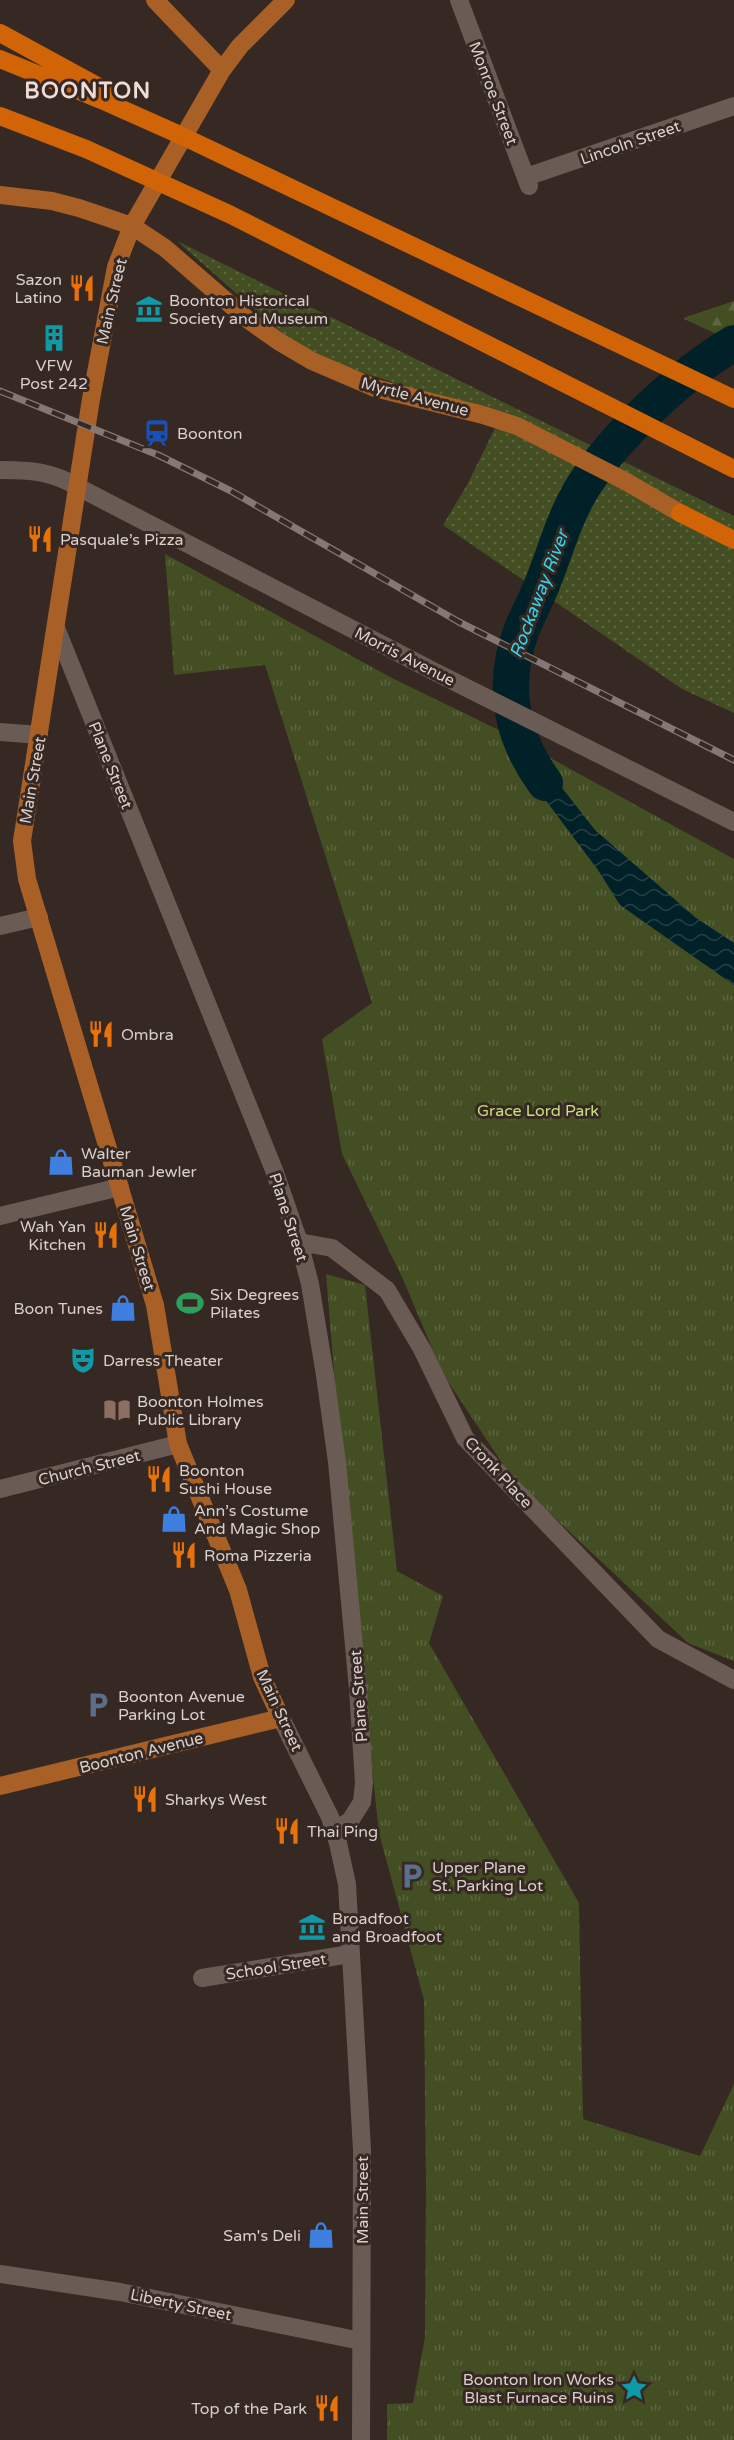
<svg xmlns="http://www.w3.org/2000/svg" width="734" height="2440" font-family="'Varela Round',sans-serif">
  <defs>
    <pattern id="grass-dots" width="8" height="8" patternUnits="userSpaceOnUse" patternTransform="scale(1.5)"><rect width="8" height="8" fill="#434e22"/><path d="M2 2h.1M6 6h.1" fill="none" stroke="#5e6641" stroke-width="1.8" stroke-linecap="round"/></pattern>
    <pattern id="forest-firs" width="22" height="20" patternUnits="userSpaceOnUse" patternTransform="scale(1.5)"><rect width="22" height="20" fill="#434e22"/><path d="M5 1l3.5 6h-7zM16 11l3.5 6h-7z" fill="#5e6641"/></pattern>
    <pattern id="park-tufts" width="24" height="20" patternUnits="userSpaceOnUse" patternTransform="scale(1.5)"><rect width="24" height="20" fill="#434e22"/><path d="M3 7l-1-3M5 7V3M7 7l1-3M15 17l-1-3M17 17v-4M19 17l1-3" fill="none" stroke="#5e6641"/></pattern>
    <pattern id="water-waves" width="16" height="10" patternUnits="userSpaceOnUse" patternTransform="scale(1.5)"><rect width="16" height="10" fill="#002127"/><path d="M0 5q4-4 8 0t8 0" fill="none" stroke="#254045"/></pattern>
  </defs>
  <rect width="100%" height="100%" fill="#362822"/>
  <path fill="url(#grass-dots)" d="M177,241l557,275v197l-52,-24 -239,-164 24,-40 33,-67 -196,-65z"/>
  <path fill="url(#forest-firs)" d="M734,301v41l-50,-23 2,-2z"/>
  <path fill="url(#park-tufts)" d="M165,554l227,124 113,55 229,126v802l-46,-18 -176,-165 -69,-104 -41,-97 -60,-123 -20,-115 50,-36 -107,-338 -91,10z
    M326,1274l39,11 32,286 46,25 -14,47 150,260 4,216 117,37 34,-72v356h-347v-36l26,-1 12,-66 1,-151 -2,-186 -45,-167 -31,-288z"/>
  <path fill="url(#water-waves)" d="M505,733l40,22 14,29 36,46 101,88 38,25v42l-114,-80 -22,-35 -63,-84z"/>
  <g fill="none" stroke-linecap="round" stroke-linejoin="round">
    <path stroke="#002127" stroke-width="36" d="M545,783c-35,-48 -44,-99 -23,-154 6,-14 13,-28 19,-42 13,-31 22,-67 40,-97 32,-53 99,-115 153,-147"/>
    <path stroke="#6b5b55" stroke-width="18" d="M459,0l70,186
      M526,177l208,-71
      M78,487l357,185 299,150
      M56,628l218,542 25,72 11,42 15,91 12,87 21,227 6,94 -2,19 -12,19 -16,9
      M0,732l39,3
      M0,926l39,-9
      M0,1216l120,-29
      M299,1242l33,6 55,42 35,59 43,89 193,201 76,41
      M0,1489l178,-45
      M202,1978l148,-24
      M0,2274l120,18 241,49"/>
    <path stroke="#6b5b55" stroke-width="18" d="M0,470c30,0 51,1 78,17
      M281,1718l49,99 8,26 9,41 15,266 -1,290"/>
    <path stroke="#a86026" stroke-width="18" d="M155,0l67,70
      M0,195l52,6 27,7 53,18 33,22 82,71 31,22 34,20 63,27 108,27 34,11 108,55 55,32
      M0,1786l281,-68 -19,-41 -24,-87 -60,-146 -23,-139 -128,-426 -5,-38 69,-442 25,-132 16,-41 90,-156 18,-24 46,-46"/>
    <path stroke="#d16406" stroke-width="18" d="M0,33l110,60
      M0,59l106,43 74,33 554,264
      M0,116l86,33 143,65 505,255
      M680,513l54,27"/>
    <defs>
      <path id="rail" d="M0,391l158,64 73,36 228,131 275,138"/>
    </defs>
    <use href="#rail" stroke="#857874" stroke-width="7"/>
    <use href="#rail" stroke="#362822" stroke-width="4.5" stroke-dasharray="14" stroke-linecap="butt"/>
  </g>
  <defs>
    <symbol id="restaurant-bare" viewBox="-9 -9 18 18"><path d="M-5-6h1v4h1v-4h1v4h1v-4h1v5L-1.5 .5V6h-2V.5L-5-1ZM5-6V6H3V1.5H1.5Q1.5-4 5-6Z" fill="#e8710a" stroke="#362822" stroke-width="2.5" paint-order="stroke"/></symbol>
    <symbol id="museum-bare" viewBox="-9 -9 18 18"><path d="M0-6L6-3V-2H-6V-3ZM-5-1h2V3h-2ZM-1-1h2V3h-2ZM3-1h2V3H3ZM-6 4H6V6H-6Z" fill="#0f9aa8" stroke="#362822" stroke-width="2.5" paint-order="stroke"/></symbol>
    <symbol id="building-bare" viewBox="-9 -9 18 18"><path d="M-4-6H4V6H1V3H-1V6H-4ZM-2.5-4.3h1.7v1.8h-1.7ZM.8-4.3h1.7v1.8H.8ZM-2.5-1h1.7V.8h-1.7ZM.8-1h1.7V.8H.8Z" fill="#0f9aa8" stroke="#362822" stroke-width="2.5" paint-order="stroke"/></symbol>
    <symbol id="station-bare" viewBox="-9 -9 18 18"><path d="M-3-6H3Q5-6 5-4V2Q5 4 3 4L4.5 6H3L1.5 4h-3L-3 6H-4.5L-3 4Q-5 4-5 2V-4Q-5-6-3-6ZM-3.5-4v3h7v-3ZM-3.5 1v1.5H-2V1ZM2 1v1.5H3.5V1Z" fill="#1a4fb4" stroke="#362822" stroke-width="2.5" paint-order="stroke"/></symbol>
    <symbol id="shop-bare" viewBox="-9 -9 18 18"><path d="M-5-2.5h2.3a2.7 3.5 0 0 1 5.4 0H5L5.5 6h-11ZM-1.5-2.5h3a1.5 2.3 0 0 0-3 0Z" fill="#3f7fe0" stroke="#362822" stroke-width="2.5" paint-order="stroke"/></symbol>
    <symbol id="stadium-bare" viewBox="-9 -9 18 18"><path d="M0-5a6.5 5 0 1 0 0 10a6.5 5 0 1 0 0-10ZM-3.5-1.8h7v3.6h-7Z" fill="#2e9e5b" stroke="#362822" stroke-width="2.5" paint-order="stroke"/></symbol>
    <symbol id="theatre-bare" viewBox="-9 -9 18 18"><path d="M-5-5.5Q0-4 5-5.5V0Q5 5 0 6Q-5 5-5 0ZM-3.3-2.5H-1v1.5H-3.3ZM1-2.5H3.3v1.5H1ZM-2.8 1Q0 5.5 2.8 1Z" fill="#0f9aa8" stroke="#362822" stroke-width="2.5" paint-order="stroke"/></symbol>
    <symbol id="library-bare" viewBox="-9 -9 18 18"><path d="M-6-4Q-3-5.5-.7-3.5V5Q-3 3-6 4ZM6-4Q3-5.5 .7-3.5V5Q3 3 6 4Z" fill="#8d6e63" stroke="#362822" stroke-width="2.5" paint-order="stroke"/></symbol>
    <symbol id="parking-bare" viewBox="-9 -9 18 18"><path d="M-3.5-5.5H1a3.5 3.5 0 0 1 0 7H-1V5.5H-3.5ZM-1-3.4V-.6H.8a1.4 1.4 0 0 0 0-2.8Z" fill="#5c6f8a" stroke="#362822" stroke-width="2.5" paint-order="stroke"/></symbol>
    <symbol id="sight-bare" viewBox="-9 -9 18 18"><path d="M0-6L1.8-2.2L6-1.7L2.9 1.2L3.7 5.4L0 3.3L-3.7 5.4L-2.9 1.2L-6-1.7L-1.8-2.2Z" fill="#0f9aa8" stroke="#362822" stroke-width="2.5" paint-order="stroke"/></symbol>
  </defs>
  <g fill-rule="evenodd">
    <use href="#restaurant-bare" x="63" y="269" width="38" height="38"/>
    <use href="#museum-bare" x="130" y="290" width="38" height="38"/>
    <use href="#building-bare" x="35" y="319" width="38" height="38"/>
    <use href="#station-bare" x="138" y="414" width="38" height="38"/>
    <use href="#restaurant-bare" x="21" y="520" width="38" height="38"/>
    <use href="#restaurant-bare" x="82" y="1015" width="38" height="38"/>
    <use href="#shop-bare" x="42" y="1143" width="38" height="38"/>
    <use href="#restaurant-bare" x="87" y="1216" width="38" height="38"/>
    <use href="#stadium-bare" x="171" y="1284" width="38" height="38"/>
    <use href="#shop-bare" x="104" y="1289" width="38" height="38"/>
    <use href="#theatre-bare" x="64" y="1341" width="38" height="38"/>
    <use href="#library-bare" x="98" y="1391" width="38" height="38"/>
    <use href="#restaurant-bare" x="140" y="1460" width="38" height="38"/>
    <use href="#shop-bare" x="155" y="1500" width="38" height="38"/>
    <use href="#restaurant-bare" x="165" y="1536" width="38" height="38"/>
    <use href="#parking-bare" x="79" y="1686" width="38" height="38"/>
    <use href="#restaurant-bare" x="126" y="1780" width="38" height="38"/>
    <use href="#restaurant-bare" x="268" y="1812" width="38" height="38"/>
    <use href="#parking-bare" x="393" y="1857" width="38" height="38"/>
    <use href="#museum-bare" x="293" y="1908" width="38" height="38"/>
    <use href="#shop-bare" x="302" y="2216" width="38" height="38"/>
    <use href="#sight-bare" x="615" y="2369" width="38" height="38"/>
    <use href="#restaurant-bare" x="308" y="2389" width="38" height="38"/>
  </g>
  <g text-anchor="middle" stroke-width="6" stroke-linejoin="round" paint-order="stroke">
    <g font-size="16" fill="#d9cfcc" stroke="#362822">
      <text transform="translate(494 93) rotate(69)" y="6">Monroe Street</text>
      <text transform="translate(630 142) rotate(-19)" y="6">Lincoln Street</text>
      <text transform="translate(111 301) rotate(-77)" y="6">Main Street</text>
      <text transform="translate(415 396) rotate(15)" y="6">Myrtle Avenue</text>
      <text transform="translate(405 656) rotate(27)" y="6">Morris Avenue</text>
      <text transform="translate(111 765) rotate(68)" y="6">Plane Street</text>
      <text transform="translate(32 780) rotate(-80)" y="6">Main Street</text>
      <text transform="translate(289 1217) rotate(72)" y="6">Plane Street</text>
      <text transform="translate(138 1248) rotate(73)" y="6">Main Street</text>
      <text transform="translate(89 1467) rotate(-14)" y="6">Church Street</text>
      <text transform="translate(499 1472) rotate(47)" y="6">Cronk Place</text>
      <text transform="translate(358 1696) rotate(-94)" y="6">Plane Street</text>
      <text transform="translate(280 1710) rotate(65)" y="6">Main Street</text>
      <text transform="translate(141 1752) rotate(-14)" y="6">Boonton Avenue</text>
      <text transform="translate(276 1966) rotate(-9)" y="6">School Street</text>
      <text transform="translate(362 2200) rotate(-90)" y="6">Main Street</text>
      <text transform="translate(181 2304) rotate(12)" y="6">Liberty Street</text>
    </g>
    <g font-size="16" fill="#d9cfcc" stroke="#362822" text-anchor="start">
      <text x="62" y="285" text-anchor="end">Sazon<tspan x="62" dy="18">Latino</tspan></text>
      <text x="169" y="306">Boonton Historical<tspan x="169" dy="18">Society and Museum</tspan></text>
      <text x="54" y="371" text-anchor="middle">VFW<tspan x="54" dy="18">Post 242</tspan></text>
      <text x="177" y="439">Boonton</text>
      <text x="60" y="545">Pasquale’s Pizza</text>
      <text x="121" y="1040">Ombra</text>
      <text x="81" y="1159">Walter<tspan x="81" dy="18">Bauman Jewler</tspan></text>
      <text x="86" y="1232" text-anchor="end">Wah Yan<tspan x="86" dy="18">Kitchen</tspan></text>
      <text x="210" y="1300">Six Degrees<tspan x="210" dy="18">Pilates</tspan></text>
      <text x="103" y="1314" text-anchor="end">Boon Tunes</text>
      <text x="103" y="1366">Darress Theater</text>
      <text x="137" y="1407">Boonton Holmes<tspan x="137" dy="18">Public Library</tspan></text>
      <text x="179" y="1476">Boonton<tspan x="179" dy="18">Sushi House</tspan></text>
      <text x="194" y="1516">Ann’s Costume<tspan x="194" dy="18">And Magic Shop</tspan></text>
      <text x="204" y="1561">Roma Pizzeria</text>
      <text x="118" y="1702">Boonton Avenue<tspan x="118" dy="18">Parking Lot</tspan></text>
      <text x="165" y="1805">Sharkys West</text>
      <text x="307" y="1837">Thai Ping</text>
      <text x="432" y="1873">Upper Plane<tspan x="432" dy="18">St. Parking Lot</tspan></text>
      <text x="332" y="1924">Broadfoot<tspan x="332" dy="18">and Broadfoot</tspan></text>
      <text x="301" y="2241" text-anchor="end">Sam's Deli</text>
      <text x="614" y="2385" text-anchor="end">Boonton Iron Works<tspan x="614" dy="18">Blast Furnace Ruins</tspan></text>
      <text x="307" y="2414" text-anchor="end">Top of the Park</text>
    </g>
    <g font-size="16" fill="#c5e07c" stroke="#362822">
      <text x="538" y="1116">Grace Lord Park</text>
    </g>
    <g font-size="18" font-style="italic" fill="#31d4ed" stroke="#362822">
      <text transform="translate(539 594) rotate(-69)" y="6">Rockaway River</text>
    </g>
    <g font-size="22" font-weight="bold" letter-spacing="1.5" fill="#efdcd5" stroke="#362822">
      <text x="88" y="98">BOONTON</text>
    </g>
  </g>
</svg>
